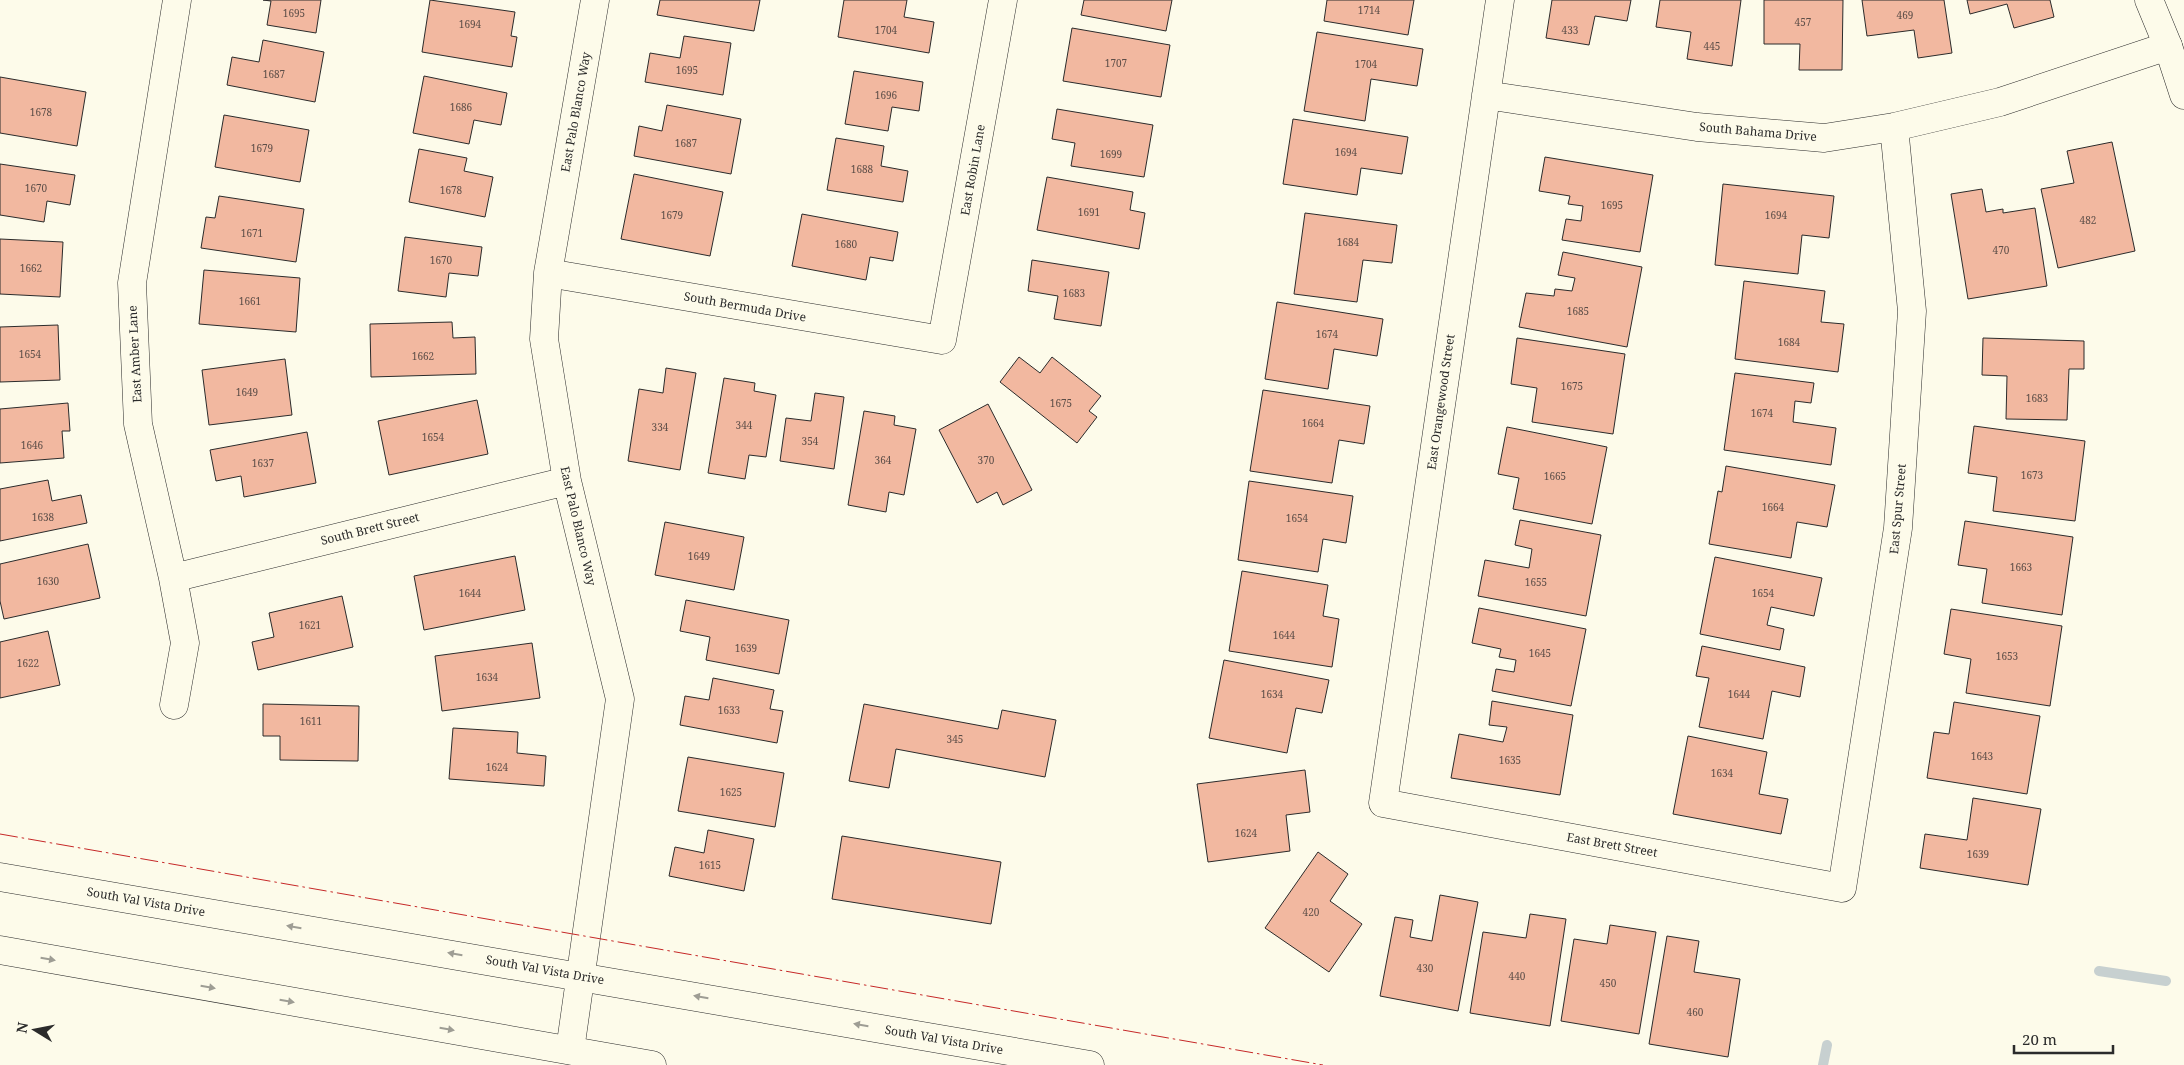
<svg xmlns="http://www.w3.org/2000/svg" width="2184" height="1065" font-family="'Noto Serif',serif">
  <rect width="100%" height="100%" fill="#fdfbea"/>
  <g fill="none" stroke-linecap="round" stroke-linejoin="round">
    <path stroke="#c7d0d0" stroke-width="10" d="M2099,971l67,10
      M1823,1065l4,-20"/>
  </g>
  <path fill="#f2b8a0" stroke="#2b2b2b" d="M263,0h58l-5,33 -49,-8 4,-24z
    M430,0l85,12 -4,24 6,1 -5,30 -90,-15z
    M660,0h100l-6,31 -97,-16z
    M844,0h63l-3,17 30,5 -5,31 -91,-16z
    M1084,0h88l-6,31 -85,-16z
    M1327,0h87l-6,35 -84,-14z
    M1552,0h79l-4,21 -32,-5 -6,29 -43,-7z
    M1660,0h81l-9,66 -45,-7 4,-27 -35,-5z
    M1764,0h79l-1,70h-43l1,-26h-36z
    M1862,0h82l8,53 -34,5 -4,-28 -47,6z
    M1967,0h83l4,17 -40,11 -7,-24 -37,10z
    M1072,28l98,17 -9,52 -98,-16z
    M1317,32l106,17 -6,37 -46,-7 -6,42 -61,-10z
    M684,36l47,7 -8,52 -78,-13 5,-29 30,5z
    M263,40l61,12 -9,50 -88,-17 5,-28 27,5z
    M854,71l69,11 -4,29 -27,-4 -4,24 -43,-7z
    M424,76l83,17 -6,32 -27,-5 -5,24 -56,-11z
    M0,77l86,15 -9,54 -77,-13z
    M667,105l74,14 -10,55 -97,-18 5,-30 23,5z
    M1057,109l96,16 -9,52 -73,-11 4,-23 -23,-4z
    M224,115l85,15 -9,52 -85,-15z
    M1293,119l115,18 -6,37 -41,-6 -4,27 -74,-11z
    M836,138l48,8 -3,20 27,5 -5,31 -76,-12z
    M2112,142l23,109 -77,17 -17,-79 33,-6 -7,-32z
    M419,149l48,9 -3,13 29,6 -8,40 -76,-15z
    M1545,157l108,18 -13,77 -78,-12 4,-21 15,2 2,-15 -15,-2 2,-8 -31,-5z
    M0,164l75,11 -5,30 -23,-4 -3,21 -44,-7z
    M634,174l89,18 -13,64 -89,-17z
    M1047,177l86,15 -3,18 15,3 -6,36 -102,-19z
    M1723,184l111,12 -5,42 -27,-3 -4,39 -83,-9z
    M1982,189l4,23 17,-3v4l32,-5 12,78 -79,13 -17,-105z
    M219,196l85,13 -8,53 -95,-14 5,-31 9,1z
    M1305,213l92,12 -5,38 -29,-3 -6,42 -63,-8z
    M802,214l96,18 -5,29 -23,-4 -4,23 -74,-14z
    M405,237l77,10 -4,29 -29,-3 -3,24 -48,-6z
    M0,239l63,3 -3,55 -60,-3z
    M1563,252l79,15 -15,80 -108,-20 7,-34 28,3 1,-7 17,2 3,-13 -17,-3z
    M1032,260l77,12 -8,54 -47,-7 4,-23 -30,-5z
    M204,270l96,8 -4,54 -97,-8z
    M1744,281l81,10 -4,31 23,2 -6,48 -103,-13z
    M1277,302l106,17 -6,37 -43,-7 -6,40 -63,-10z
    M452,322l1,16 22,-1 1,37 -105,3 -1,-53z
    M58,325l2,55 -60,2v-55z
    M1517,338l108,16 -12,80 -81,-12 5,-34 -26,-4z
    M1983,338l101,3v28h-15l-2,51 -61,-1 1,-43 -25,-1z
    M1019,357l21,16 12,-16 49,39 -12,15 8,6 -20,26 -77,-61z
    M285,359l7,56 -83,10 -7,-55z
    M666,368l30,5 -16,97 -52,-9 11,-72 24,4z
    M1735,373l79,10 -3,20 -16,-2 -2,21 43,6 -5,37 -107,-15z
    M724,378l31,5 -1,8 22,4 -10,62 -17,-2 -4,24 -37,-6z
    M1263,390l107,16 -6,38 -25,-4 -7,43 -82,-12z
    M815,393l29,4 -10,72 -54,-8 6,-43 25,3z
    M477,400l11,54 -99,21 -11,-54z
    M68,403l2,28h-8l2,27 -64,5v-54z
    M988,404l44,86 -29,15 -6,-13 -20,11 -38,-73z
    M864,411l31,5 -1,9 22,4 -12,66 -15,-3 -3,20 -38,-7z
    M1974,426l111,15 -10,80 -82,-10 4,-34 -29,-4z
    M1507,427l100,20 -15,77 -79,-15 6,-31 -21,-4z
    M307,432l9,51 -72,14 -3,-21 -25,5 -6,-31z
    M1726,466l109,19 -8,42 -30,-5 -6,36 -82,-14 9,-53 4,1z
    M48,480l4,21 29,-6 6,28 -87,18v-52z
    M1249,481l104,15 -7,47 -23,-4 -5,33 -80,-12z
    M1520,520l81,15 -15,81 -108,-20 7,-36 44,8 3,-19 -17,-4z
    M1965,521l108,16 -11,78 -80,-12 5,-34 -29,-4z
    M665,522l79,15 -10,53 -79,-15z
    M88,544l12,54 -96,21 -4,-18v-37z
    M515,556l10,54 -101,20 -10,-54z
    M1715,557l107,21 -8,38 -43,-9 -4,18 17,4 -4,21 -80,-16z
    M1242,571l86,14 -5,31 16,3 -7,48 -103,-16z
    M342,596l11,51 -95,23 -6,-28 22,-5 -5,-24z
    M686,600l103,20 -10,54 -73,-14 4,-23 -30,-6z
    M1479,608l107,21 -15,77 -79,-15 4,-22 18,3 2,-12 -17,-3 2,-8 -29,-6z
    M1951,609l111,17 -12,80 -84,-13 5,-34 -27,-5z
    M48,631l12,54 -60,13v-56z
    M532,643l8,55 -98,13 -7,-55z
    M1702,646l103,21 -5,30 -28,-6 -9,48 -64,-12 10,-49 -13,-2z
    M1224,660l105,20 -7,33 -26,-5 -9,45 -78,-15z
    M713,678l61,12 -4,19 13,2 -6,32 -97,-18 5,-29 24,4z
    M1492,701l81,14 -13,80 -109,-17 8,-44 44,8 4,-15 -18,-2z
    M1954,702l86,14 -13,78 -100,-16 7,-46 15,2z
    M263,704l96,2 -1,55 -78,-1v-24h-17z
    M864,704l134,25 4,-19 54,10 -11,57 -149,-28 -7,39 -40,-7z
    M453,728l65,4 -1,21 29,3 -2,30 -95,-7z
    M1688,736l79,16 -8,42 29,5 -7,35 -108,-20z
    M688,757l96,16 -9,54 -97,-16z
    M1305,770l5,42 -24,3 4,36 -82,11 -11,-78z
    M1973,798l68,11 -13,76 -108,-17 5,-34 42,6z
    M708,830l46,9 -10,52 -75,-15 6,-29 29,6z
    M842,836l159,26 -10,62 -159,-25z
    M1318,852l30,22 -18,27 32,23 -33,48 -64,-44z
    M1440,895l38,7 -20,109 -78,-15 15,-79 18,3 -3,17 22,4z
    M1530,914l36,5 -16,107 -80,-13 13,-81 43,6z
    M1610,925l46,7 -17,102 -78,-13 13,-82 33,5z
    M1667,936l32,5 -5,31 46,7 -12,78 -79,-13z"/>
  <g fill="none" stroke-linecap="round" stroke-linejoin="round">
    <defs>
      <path id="street" d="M1500,0l-117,803 459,85 56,-360 14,-217 -18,-184
        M1486,95l211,32 127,11 70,-11 106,-25 168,-56
        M548,273l394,67 61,-340
        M173,578l394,-97
        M174,705l11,-62 -12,-65 -35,-154 -6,-141 45,-283
        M570,1050l50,-351 -53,-218 -23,-142 4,-66 47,-273"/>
      <path id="secondary" d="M2149,0l19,46 16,49
        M0,877l1090,188
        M0,950l652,115"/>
    </defs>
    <use href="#street" stroke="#2b2b2b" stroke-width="29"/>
    <use href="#secondary" stroke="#2b2b2b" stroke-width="29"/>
    <use href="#street" stroke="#fdfbea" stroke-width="28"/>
    <use href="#secondary" stroke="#fdfbea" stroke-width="28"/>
    <path stroke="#c62828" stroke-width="1" stroke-dasharray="18 4 2.5 4" stroke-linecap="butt" d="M0,834l1323,231"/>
  </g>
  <defs><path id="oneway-solid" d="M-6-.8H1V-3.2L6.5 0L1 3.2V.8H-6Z" transform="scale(1.25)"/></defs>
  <g fill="#9e9d94">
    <use href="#oneway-solid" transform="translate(294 927) rotate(-170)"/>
    <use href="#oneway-solid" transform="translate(455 954) rotate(-170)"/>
    <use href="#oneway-solid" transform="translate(48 959) rotate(10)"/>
    <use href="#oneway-solid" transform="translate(208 987) rotate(10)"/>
    <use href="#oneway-solid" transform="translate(701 997) rotate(-170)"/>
    <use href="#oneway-solid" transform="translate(287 1001) rotate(10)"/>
    <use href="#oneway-solid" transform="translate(861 1025) rotate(-170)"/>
    <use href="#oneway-solid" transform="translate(447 1029) rotate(10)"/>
  </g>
  <g text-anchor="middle" stroke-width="4" stroke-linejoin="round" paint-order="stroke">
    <g font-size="10" fill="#5d4e48">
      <text x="1369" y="14">1714</text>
      <text x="294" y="17">1695</text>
      <text x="1905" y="19">469</text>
      <text x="1803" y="26">457</text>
      <text x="470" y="28">1694</text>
      <text x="886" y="34">1704</text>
      <text x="1570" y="34">433</text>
      <text x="1712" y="50">445</text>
      <text x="1116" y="67">1707</text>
      <text x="1366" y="68">1704</text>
      <text x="687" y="74">1695</text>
      <text x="274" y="78">1687</text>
      <text x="886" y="99">1696</text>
      <text x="461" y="111">1686</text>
      <text x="41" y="116">1678</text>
      <text x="686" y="147">1687</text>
      <text x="262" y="152">1679</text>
      <text x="1346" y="156">1694</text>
      <text x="1111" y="158">1699</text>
      <text x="862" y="173">1688</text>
      <text x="36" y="192">1670</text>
      <text x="451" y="194">1678</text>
      <text x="1612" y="209">1695</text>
      <text x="1089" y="216">1691</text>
      <text x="672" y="219">1679</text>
      <text x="1776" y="219">1694</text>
      <text x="2088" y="224">482</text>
      <text x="252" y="237">1671</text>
      <text x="1348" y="246">1684</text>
      <text x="846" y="248">1680</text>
      <text x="2001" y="254">470</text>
      <text x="441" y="264">1670</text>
      <text x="31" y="272">1662</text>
      <text x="1074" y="297">1683</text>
      <text x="250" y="305">1661</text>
      <text x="1578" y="315">1685</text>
      <text x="1327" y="338">1674</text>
      <text x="1789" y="346">1684</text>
      <text x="30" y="358">1654</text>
      <text x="423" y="360">1662</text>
      <text x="1572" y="390">1675</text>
      <text x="247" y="396">1649</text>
      <text x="2037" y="402">1683</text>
      <text x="1061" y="407">1675</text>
      <text x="1762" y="417">1674</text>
      <text x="1313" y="427">1664</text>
      <text x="744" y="429">344</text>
      <text x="660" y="431">334</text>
      <text x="433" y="441">1654</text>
      <text x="810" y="445">354</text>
      <text x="32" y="449">1646</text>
      <text x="883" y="464">364</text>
      <text x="986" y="464">370</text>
      <text x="263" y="467">1637</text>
      <text x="2032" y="479">1673</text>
      <text x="1555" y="480">1665</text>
      <text x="1773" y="511">1664</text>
      <text x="43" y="521">1638</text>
      <text x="1297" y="522">1654</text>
      <text x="699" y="560">1649</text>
      <text x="2021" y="571">1663</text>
      <text x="48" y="585">1630</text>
      <text x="1536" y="586">1655</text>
      <text x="470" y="597">1644</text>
      <text x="1763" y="597">1654</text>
      <text x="310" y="629">1621</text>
      <text x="1284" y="639">1644</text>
      <text x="746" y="652">1639</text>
      <text x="1540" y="657">1645</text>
      <text x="2007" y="660">1653</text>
      <text x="28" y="667">1622</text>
      <text x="487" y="681">1634</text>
      <text x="1272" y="698">1634</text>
      <text x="1739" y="698">1644</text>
      <text x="729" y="714">1633</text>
      <text x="311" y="725">1611</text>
      <text x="955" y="743">345</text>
      <text x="1982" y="760">1643</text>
      <text x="1510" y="764">1635</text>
      <text x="497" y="771">1624</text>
      <text x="1722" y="777">1634</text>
      <text x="731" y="796">1625</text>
      <text x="1246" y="837">1624</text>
      <text x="1978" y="858">1639</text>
      <text x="710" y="869">1615</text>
      <text x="1311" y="916">420</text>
      <text x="1425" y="972">430</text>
      <text x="1517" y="980">440</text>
      <text x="1608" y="987">450</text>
      <text x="1695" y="1016">460</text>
    </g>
    <g font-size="12" fill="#2b2b2b" stroke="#fdfbea">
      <text transform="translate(576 112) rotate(-80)" y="4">East Palo Blanco Way</text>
      <text transform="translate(1758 132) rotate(5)" y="4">South Bahama Drive</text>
      <text transform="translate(973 170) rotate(-80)" y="4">East Robin Lane</text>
      <text transform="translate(745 307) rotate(10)" y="4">South Bermuda Drive</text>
      <text transform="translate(135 354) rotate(-93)" y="4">East Amber Lane</text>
      <text transform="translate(1441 402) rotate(-82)" y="4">East Orangewood Street</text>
      <text transform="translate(1898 509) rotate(-85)" y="4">East Spur Street</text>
      <text transform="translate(578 526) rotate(77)" y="4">East Palo Blanco Way</text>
      <text transform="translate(370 529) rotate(-14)" y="4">South Brett Street</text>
      <text transform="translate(1612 845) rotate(10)" y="4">East Brett Street</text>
      <text transform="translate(146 902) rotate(10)" y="4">South Val Vista Drive</text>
      <text transform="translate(545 970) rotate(10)" y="4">South Val Vista Drive</text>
      <text transform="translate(944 1040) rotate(10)" y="4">South Val Vista Drive</text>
    </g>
  </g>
  <g transform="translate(35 1030) rotate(280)" stroke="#fdfbea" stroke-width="4" paint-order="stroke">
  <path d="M0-4L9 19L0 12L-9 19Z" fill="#2b2b2b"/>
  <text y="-8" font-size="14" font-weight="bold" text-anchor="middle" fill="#2b2b2b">N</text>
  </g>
  <path d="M2014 1045v8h99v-8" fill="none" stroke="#2b2b2b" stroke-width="2.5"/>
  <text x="2022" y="1045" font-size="15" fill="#2b2b2b" stroke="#fdfbea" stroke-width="4" paint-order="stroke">20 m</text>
</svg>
